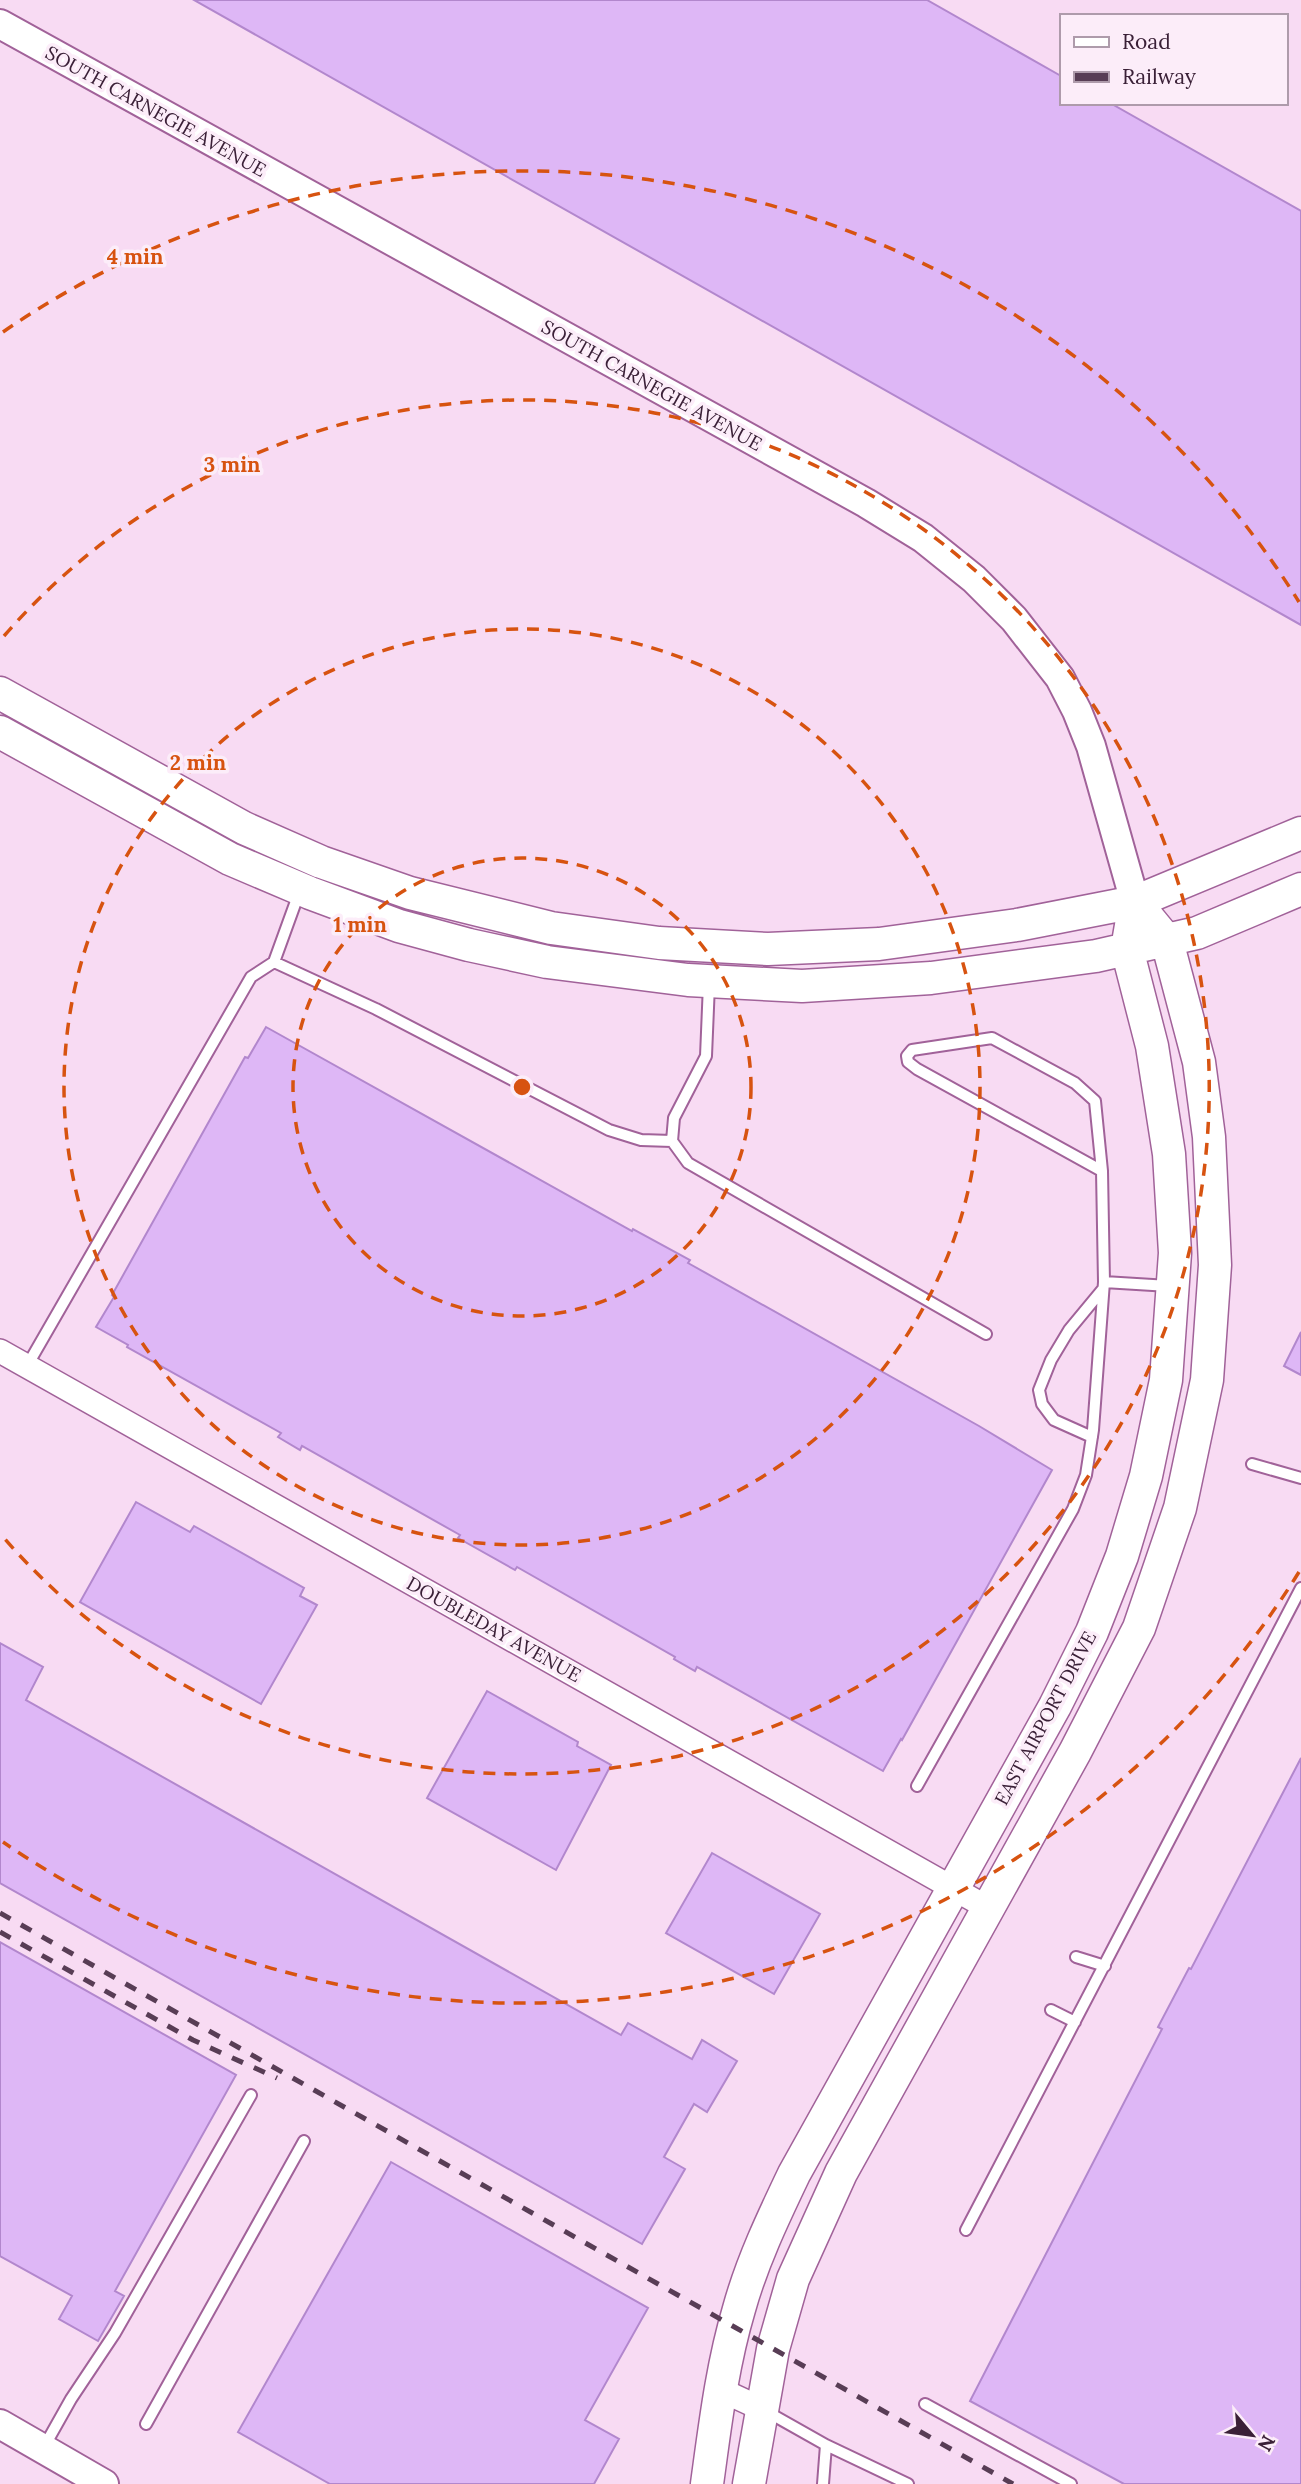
<svg xmlns="http://www.w3.org/2000/svg" width="1301" height="2484" font-family="Lora,serif">
  <rect width="100%" height="100%" fill="#f8dbf3"/>
  <path fill="#deb7f6" stroke="#b287cd" stroke-width="2" d="M194,0h733l134,76v27h49l191,108v414z
    M266,1027l366,204 1,-2 57,31 -2,3 291,163 73,44 -150,270 -1,-1 -18,32 -186,-104 -2,4 -21,-12 1,-2 -158,-90 -2,3 -57,-32 2,-3 -158,-89 -2,4 -22,-13 3,-4 -154,-86 1,-2 -32,-18 18,-30 -2,-2 133,-238 3,1z
    M1301,1332v43l-17,-9z
    M136,1502l54,30 4,-6 110,62 -4,8 17,9 -56,99 -181,-102z
    M0,1643l43,24 -17,33 595,335 7,-12 64,36 10,-19 35,21 -30,51 -13,-8 -30,53 21,12 -43,75 -642,-361z
    M487,1691l91,51 -1,4 34,19 -55,105 -129,-72z
    M1301,1758v726h-177l-154,-83 192,-372 -4,-2 31,-59 2,1z
    M712,1853l108,61 -46,80 -108,-61z
    M0,1942l236,133 -121,216 9,5 -26,45 -39,-22 13,-23 -72,-40z
    M391,2162l257,146 -63,112 34,19 -25,45h-264l-92,-52z"/>
  <g fill="none" stroke-linecap="round" stroke-linejoin="round">
    <defs>
      <path id="service" d="M274,962l102,47 233,121 32,10 31,1
        M709,984l-3,72 -32,62 -2,23 16,22 298,171
        M1102,1171l-185,-102 -9,-7 -1,-6 5,-6 80,-12 83,45 20,18 7,70 2,111
        M27,1366l224,-389 23,-15 25,-69
        M1092,1437l-38,-17 -12,-16 -3,-14 12,-30 18,-30 34,-41
        M1252,1464l49,14
        M917,1786l156,-277 13,-34 7,-45 11,-148 65,4
        M1076,1957l29,9
        M1051,2010l24,12
        M966,2230l335,-642
        M925,2404l146,80
        M764,2410l62,35 82,39
        M146,2424l158,-283
        M44,2447l27,-48 44,-66 136,-238
        M823,2484l3,-39"/>
      <path id="minor" d="M0,1351l988,557
        M721,2390l41,19"/>
      <path id="tertiary" d="M0,24l866,479 57,35 51,41 40,40 46,59 17,33 14,35 44,156
        M0,2424l104,60"/>
      <path id="secondary" d="M0,693l244,135 77,34 89,31 141,35 108,15 109,6 111,-5 138,-19 118,-23 166,-69
        M0,732l230,127 80,34 89,33 70,19 78,17 141,18 114,6 129,-8 165,-22 101,-23 104,-44
        M707,2484c8,-58 15,-118 32,-175 13,-47 34,-91 55,-135l261,-468 37,-74 30,-76 24,-80 20,-96 9,-127 -6,-99 -17,-108 -25,-97 8,-47
        M749,2484l24,-135 20,-70 48,-106 234,-421 64,-124 41,-120 27,-128 8,-115 -6,-128 -10,-75 -32,-121 -32,-39"/>
    </defs>
    <use href="#service" stroke="#a16299" stroke-width="14"/>
    <use href="#minor" stroke="#a16299" stroke-width="26"/>
    <use href="#tertiary" stroke="#a16299" stroke-width="32"/>
    <use href="#secondary" stroke="#a16299" stroke-width="35"/>
    <use href="#service" stroke="#fff" stroke-width="10"/>
    <use href="#minor" stroke="#fff" stroke-width="23"/>
    <use href="#tertiary" stroke="#fff" stroke-width="28"/>
    <use href="#secondary" stroke="#fff" stroke-width="32"/>
    <path stroke="#583d55" stroke-width="5" stroke-dasharray="12 12" stroke-linecap="butt" d="M0,1913l1013,571
      M0,1932l193,108 84,38"/>
  </g>
  <g fill="none" stroke="#d75310" stroke-width="3.5" stroke-dasharray="12 9">
    <circle cx="522" cy="1087" r="229"/>
    <circle cx="522" cy="1087" r="458"/>
    <path d="M4 636A687 687 0 1 1 4 1538"/>
    <path d="M1299 1572A916 916 0 0 1 3 1842M3 332A916 916 0 0 1 1299 602"/>
  </g>
  <g text-anchor="middle" stroke-width="7" stroke-linejoin="round" paint-order="stroke">
    <g font-size="19" fill="#3a2037" stroke="#fcedf9">
      <text transform="translate(156 111) rotate(29)" y="7">SOUTH CARNEGIE AVENUE</text>
      <text transform="translate(652 385) rotate(29)" y="7">SOUTH CARNEGIE AVENUE</text>
      <text transform="translate(494 1629) rotate(29)" y="7">DOUBLEDAY AVENUE</text>
      <text transform="translate(1045 1718) rotate(-62)" y="7">EAST AIRPORT DRIVE</text>
    </g>
  </g>
  <circle cx="522" cy="1087" r="10" fill="#d75310" stroke="#fcedf9" stroke-width="3.5"/>
  <g font-size="21" text-anchor="middle" font-weight="bold" fill="#d75310" stroke="#fcedf9" stroke-width="7" stroke-linejoin="round" paint-order="stroke">
    <text x="135" y="264">4 min</text>
    <text x="232" y="472">3 min</text>
    <text x="198" y="770">2 min</text>
    <text x="360" y="932">1 min</text>
  </g>
  <rect x="1060" y="14" width="228" height="91" fill="#fcedf9" stroke="#ae9bab" stroke-width="2"/>
  <rect x="1074" y="37" width="35" height="10" fill="#ffffff" stroke="#ae9bab" stroke-width="2"/>
  <text x="1122" y="49" font-size="21" fill="#3a2037">Road</text>
  <rect x="1074" y="72" width="35" height="10" fill="#583d55" stroke="#ae9bab" stroke-width="2"/>
  <text x="1122" y="84" font-size="21" fill="#3a2037">Railway</text>
  <g transform="translate(1252 2435) rotate(119)" stroke="#fcedf9" stroke-width="5" paint-order="stroke">
  <path d="M0-5L12 26L0 18L-12 26Z" fill="#3a2037"/>
  <text y="-10" font-size="19" font-weight="bold" text-anchor="middle" fill="#3a2037">N</text>
  </g>
</svg>
